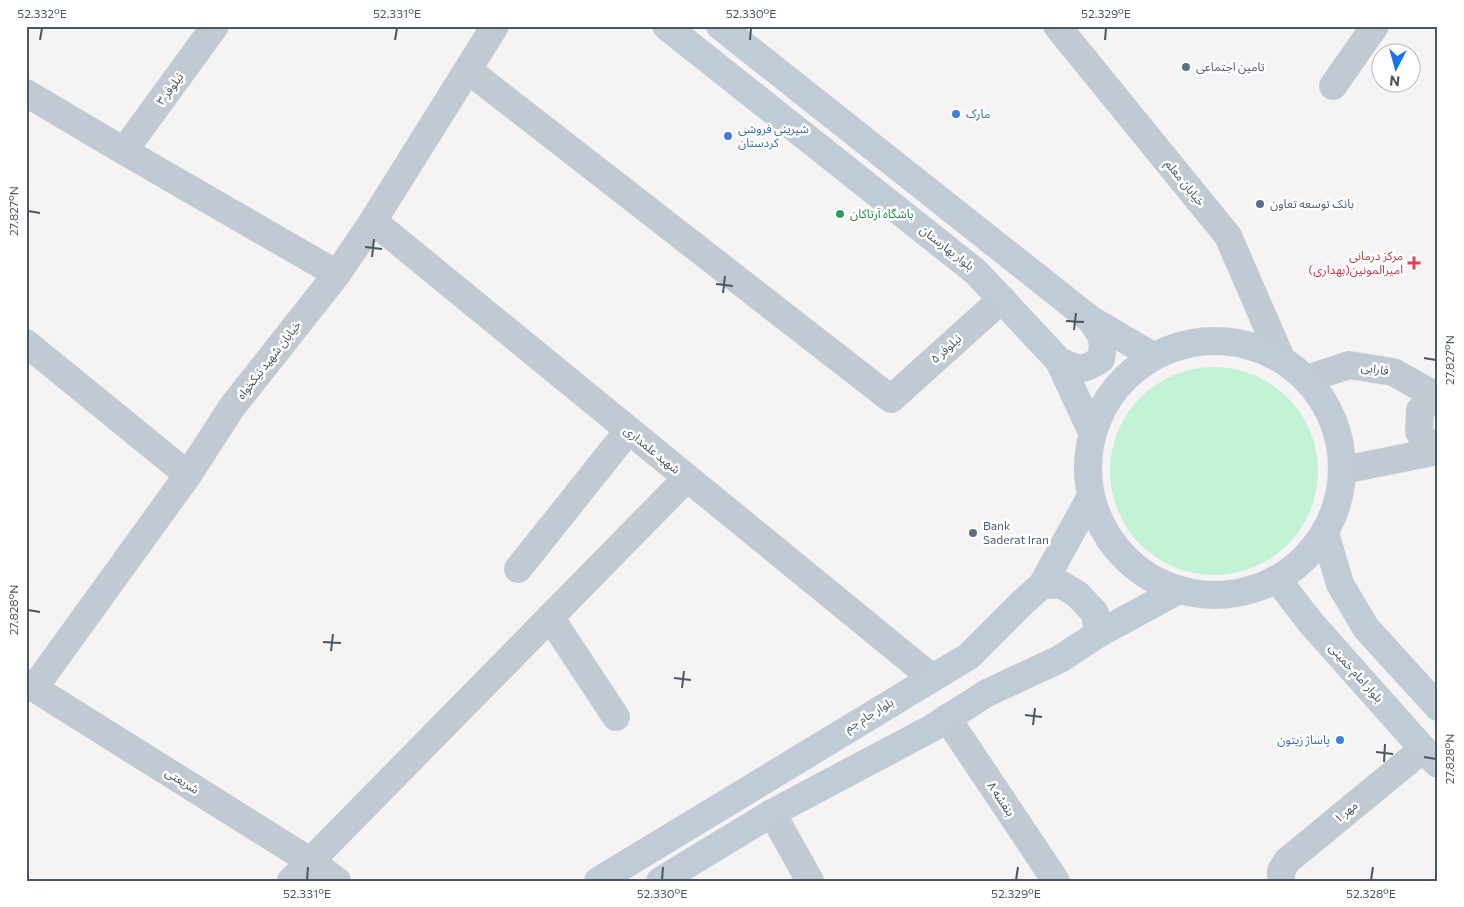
<svg xmlns="http://www.w3.org/2000/svg" width="1464" height="907" font-family="Commissioner,'Noto Sans Arabic',sans-serif">
  <rect width="100%" height="100%" fill="#f5f3f3"/>
  <path fill="#c3f1d5" d="M1110 471a104 104 0 1 1 208 0a104 104 0 1 1-208 0Z"/>
  <g fill="none" stroke-linecap="round" stroke-linejoin="round">
    <path stroke="#c1cad2" stroke-width="28" d="M468,70l423,329 111,-100
      M1333,86l42,-60
      M26,93l98,58 213,123
      M124,151l91,-125
      M373,221l558,456
      M26,343l162,132
      M518,569l110,-138
      M550,617l66,100
      M26,683l284,178 27,20
      M34,688l154,-213 44,-68 105,-133 36,-53 122,-195
      M947,718l109,163
      M772,813l38,68
      M291,881l396,-403
      M1281,881v-10l6,-10 136,-112"/>
    <path stroke="#c1cad2" stroke-width="28" d="M1057,26l171,210 53,122
      M1307,379l42,-14 44,7 45,25
      M1433,451l-14,-19 1,-22 16,-13
      M1343,470l95,-19"/>
    <path stroke="#c1cbd6" stroke-width="28" d="M666,26l310,246 83,89 33,71
      M720,26l370,293 63,37
      M1088 468a127 127 0 1 1 254 0a127 127 0 1 1-254 0Z
      M1059,361c19,9 24,11 42,-2 4,-20 1,-24 -11,-40
      M1325,533l15,51 26,44 72,79
      M1277,579l34,44 112,126 15,15
      M1042,585h20l15,9 18,19 3,21
      M598,881l371,-225 54,-54 19,-17 48,-87
      M660,881l112,-68 160,-85 55,-35 73,-34 38,-25 81,-44"/>
  </g>
  <path fill="none" stroke="#4a5661" stroke-width="2" d="M40,40l2,-12M395,40l2,-12M750,40l1,-12M1105,40l1,-12M28,211l12,2M365,247l17,2M372,257l2,-18M716,284l17,2M723,293l2,-17M1066,321l18,1M1074,330l2,-17M1424,358l12,2M28,610l12,2M323,642l18,1M331,651l2,-17M674,678l17,2M682,688l2,-17M1025,715l17,2M1033,725l2,-17M1376,752l17,2M1424,757l12,2M1384,762l1,-18M307,880l1,-13M662,880l1,-13M1016,880l2,-13M1371,880l2,-13"/>
  <g fill="#5c6f8a" stroke="#fff" stroke-width="2">
    <circle cx="1186" cy="67" r="5"/>
    <circle cx="1260" cy="204" r="5"/>
    <circle cx="973" cy="533" r="5"/>
  </g>
  <g fill="#3f7fe0" stroke="#fff" stroke-width="2">
    <circle cx="956" cy="114" r="5"/>
    <circle cx="728" cy="136" r="5"/>
    <circle cx="1340" cy="740" r="5"/>
  </g>
  <circle fill="#2e9e5b" stroke="#fff" stroke-width="2" cx="840" cy="214" r="5"/>
  <path fill="#e0444e" stroke="#fff" stroke-width="2" d="M1411.5 255.5h5v5h5v5h-5v5h-5v-5h-5v-5h5z"/>
  <g text-anchor="middle" stroke-width="5" stroke-linejoin="round" paint-order="stroke">
    <g font-size="12" fill="#4e5e75" stroke="#fff" text-anchor="start">
      <text x="1196" y="71">تامین اجتماعی</text>
      <text x="1270" y="208">بانک توسعه تعاون</text>
      <text x="983" y="530">Bank<tspan x="983" dy="14">Saderat Iran</tspan></text>
    </g>
    <g font-size="12" fill="#4a5661" stroke="#fff">
      <text transform="translate(170 89) rotate(-54)" y="4">نیلوفر ۳</text>
      <text transform="translate(1185 183) rotate(51)" y="4">خیابان معلم</text>
      <text transform="translate(947 248) rotate(38)" y="4">بلوار بهارستان</text>
      <text transform="translate(946 349) rotate(-42)" y="4">نیلوفر ۵</text>
      <text transform="translate(269 360) rotate(-52)" y="4">خیابان شهید نیکخواه</text>
      <text transform="translate(1375 369) rotate(9)" y="4">فارابی</text>
      <text transform="translate(652 450) rotate(39)" y="4">شهید علمداری</text>
      <text transform="translate(1356 673) rotate(48)" y="4">بلوار امام خمینی</text>
      <text transform="translate(869 715) rotate(-31)" y="4">بلوار جام جم</text>
      <text transform="translate(182 781) rotate(32)" y="4">شریعتی</text>
      <text transform="translate(1001 799) rotate(56)" y="4">بنفشه ۸</text>
      <text transform="translate(1346 812) rotate(-39)" y="4">مهر ۱</text>
    </g>
    <g font-size="12" fill="#366cbe" stroke="#fff" text-anchor="start">
      <text x="966" y="118">مارک</text>
      <text x="738" y="133">شیرینی فروشی<tspan x="738" dy="14">کردستان</tspan></text>
      <text x="1330" y="744" text-anchor="end">پاساژ زیتون</text>
    </g>
    <g font-size="12" fill="#27864d" stroke="#fff" text-anchor="start">
      <text x="850" y="218">باشگاه آرتاکان</text>
    </g>
    <g font-size="12" fill="#be3a42" stroke="#fff" text-anchor="end">
      <text x="1403" y="260">مرکز درمانی<tspan x="1403" dy="14">امیرالمونین(بهداری)</tspan></text>
    </g>
  </g>
  <rect width="1464" height="907" fill="none" stroke="#ffffff" stroke-width="55"/>
  <g transform="translate(1396 68) rotate(186)"><circle r="24" fill="#ffffff" stroke="#b7bbc0"/>
  <path d="M0-4L9 19L0 12L-9 19Z" fill="#1a73e8"/>
  <text y="-8" font-size="14" font-weight="bold" text-anchor="middle" fill="#4a5661">N</text>
  </g>
  <rect x="28" y="28" width="1408" height="852" fill="none" stroke="#4a5661" stroke-width="2"/>
  <g font-size="12" text-anchor="middle" fill="#4a5661">
    <text x="42" y="18">52.332°E</text>
    <text x="397" y="18">52.331°E</text>
    <text x="751" y="18">52.330°E</text>
    <text x="1106" y="18">52.329°E</text>
    <text transform="translate(14 211) rotate(-90)" y="4">27.827°N</text>
    <text transform="translate(1450 360) rotate(-90)" y="4">27.827°N</text>
    <text transform="translate(14 610) rotate(-90)" y="4">27.828°N</text>
    <text transform="translate(1450 759) rotate(-90)" y="4">27.828°N</text>
    <text x="307" y="898">52.331°E</text>
    <text x="662" y="898">52.330°E</text>
    <text x="1016" y="898">52.329°E</text>
    <text x="1371" y="898">52.328°E</text>
  </g>
</svg>
